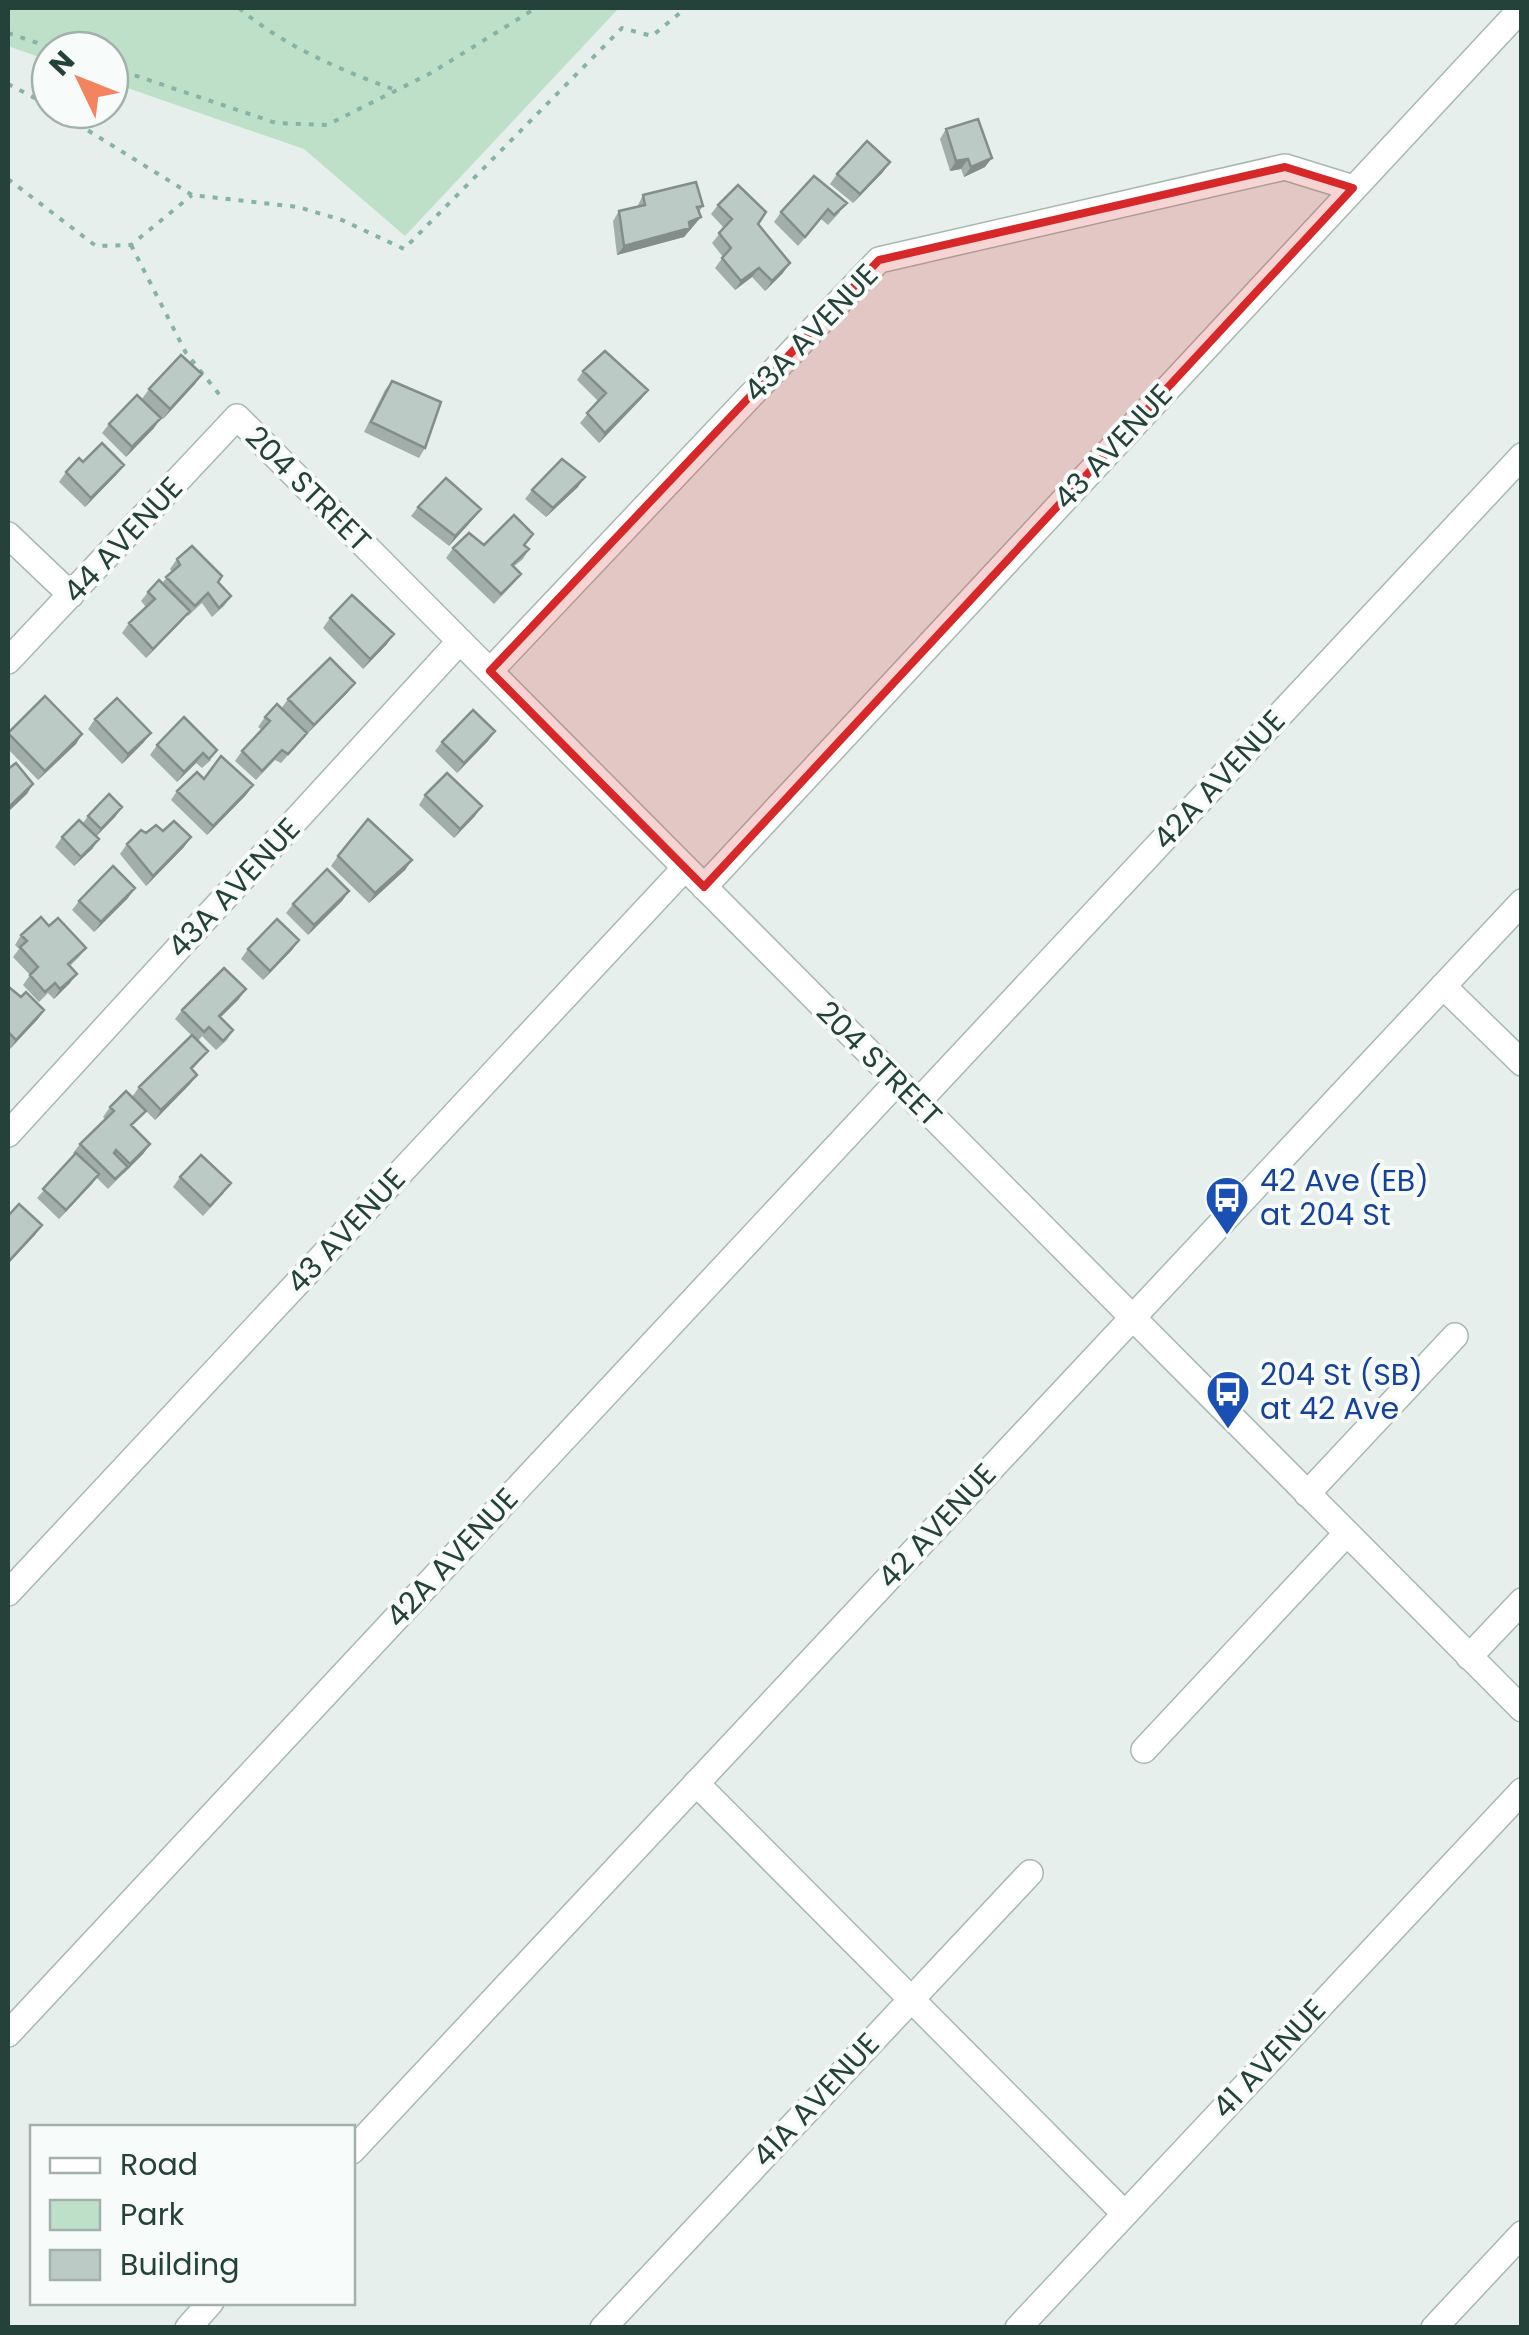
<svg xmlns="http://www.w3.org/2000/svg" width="1529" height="2335" font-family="Poppins,sans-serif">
  <rect width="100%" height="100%" fill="#e6efeb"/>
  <path fill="#bfe0c8" d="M8,8h611l-214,228 -101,-87 -194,-67v-32h-60v11l-42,-15z"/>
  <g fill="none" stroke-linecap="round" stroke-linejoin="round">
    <defs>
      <path id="minor" d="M8,535l63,60
        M8,661l229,-244 1285,1292
        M490,671l389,-411 406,-93 68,21
        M704,887l818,-879
        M1443,986l79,77
        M917,1103l605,-647
        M8,1134l452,-493
        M1307,1494l148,-158
        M8,1593l677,-725
        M1469,1657l53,-56
        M1144,1750l202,-216
        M696,1783l428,430
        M8,2034l889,-952
        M352,2151l1170,-1249
        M188,2328l23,-26
        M603,2328l427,-455
        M1018,2328l504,-537
        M1434,2328l88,-94"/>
    </defs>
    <use href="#minor" stroke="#a8b8b2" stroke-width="28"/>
    <path stroke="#86b3a5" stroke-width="4" stroke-dasharray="5 8" stroke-linecap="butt" d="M239,8c43,37 101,62 154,81
      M8,33l50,17
      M110,67l166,56 51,2 104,-52 105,-65
      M8,84l42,22
      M55,110l137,85 106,12 44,13 62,29 218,-221 30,8 34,-28
      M8,179l88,67 35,-1 61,-50
      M131,245l55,108 37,46"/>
    <use href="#minor" stroke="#fff" stroke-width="25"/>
  </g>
  <path fill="#a1aea9" d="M946,129l39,38 -21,10 -3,-8 -11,2 -10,-32z
    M883,172l-30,31 -23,-19 7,-10z
    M814,176l26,36 -12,13 -7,-6 -23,27 -24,-24 7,-10z
    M643,195l60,11 -4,6 2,5 -17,20 -67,18 -4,-34 6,-10 18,-4z
    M718,205l40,19 25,49 -18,18 -13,-14 -17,13 -20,-22 8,-11 -11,-14 12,-15 -13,-14z
    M583,371l65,19 -7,9 -42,44 -19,-20 18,-22 -21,-21z
    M202,374l-7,10 -32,35 -21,-20 7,-10z
    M392,381l33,67 -6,10 -55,-26 21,-42z
    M109,424l45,4 -28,29 -24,-24z
    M83,462l34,12 -32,33 -26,-25 7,-10z
    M578,487l-32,30 -21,-18 7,-9z
    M418,507l63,2 -7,9 -25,28 -38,-30z
    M484,545h41l4,4 -6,10 -10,8 8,7 -7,9 -20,21 -48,-46 7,-10z
    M177,559l41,23 13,14 -7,10 -12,11 -10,-14 -14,13 -1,-1 -41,43 -24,-25 7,-10 17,-16 -5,-6 7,-9 14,-9 10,-11 -2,-3z
    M330,618l57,26 -24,25 -40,-41z
    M348,692l-41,42 -26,29 -6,-3 -19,20 -21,-19 7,-10 20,-21 -4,-3 7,-10 16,-8 7,-10z
    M45,696l37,38 -6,10 -38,36 -30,-31v-15z
    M184,717l27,43 -9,8 -6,-5 -19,19 -27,-27 7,-10z
    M95,719l49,23 -22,22 -34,-35z
    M495,731l-7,10 -31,32 -22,-22 7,-9z
    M204,779l49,6 -7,10 -39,40 -36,-35 6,-9z
    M425,795l50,21 -21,22 -35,-33z
    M122,807l-7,10 -19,20 3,2 -7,10 -18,17 -19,-19 7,-10 21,-14 5,-7z
    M163,831l28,6 -7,10 -38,39 -26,-32 7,-10 19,-11z
    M338,856l74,4 -7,10 -36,33 -38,-37z
    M349,891l-7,10 -34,34 -22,-22 7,-9z
    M128,898l-34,34 -22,-22 7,-9z
    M49,926l37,22 -7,9 -9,9v17l-16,16 -6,-6 -9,9 -16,-17 7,-10 -17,-18 6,-8 -4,-4 6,-10z
    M299,940l-7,10 -29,30 -22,-21 7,-10z
    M8,991l36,19 -34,39 -2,-2z
    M239,999l-19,18 13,13 -6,10 -11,10 -14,-14 -4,5 10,10 -16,19 5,5 -7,9 -35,36 -23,-23 7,-10 52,-52 -16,-16 7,-9z
    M110,1107l36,4 -14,15 18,18 -7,10 -35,35 -12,-12 -37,42 -22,-21 38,-43 -2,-2 7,-9 25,-25 -2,-2z
    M180,1177l44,16 -21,23 -30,-29z"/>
  <path fill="#838d89" d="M992,158l-7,9 -21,10 7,-10z
    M968,159l-7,10 -11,2 6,-10z
    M890,162l-7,10 -30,31 7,-9z
    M701,217l-17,20 -67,18 7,-9z
    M790,263l-7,10 -18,18 7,-10z
    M759,268l-7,9 -17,13 6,-9z
    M202,374l-7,10 -32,35 7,-10z
    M648,390l-7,9 -42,44 6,-10z
    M161,418l-7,10 -28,29 6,-10z
    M124,465l-7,9 -32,33 6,-9z
    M585,477l-7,10 -32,30 7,-9z
    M481,509l-7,9 -25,28 6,-10z
    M190,611l-7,9 -37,38 7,-9z
    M394,634l-7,10 -24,25 7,-10z
    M355,683l-7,9 -41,42 7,-9z
    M495,731l-7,10 -31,32 7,-10z
    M151,733l-7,9 -22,22 6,-10z
    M82,734l-6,10 -38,36 7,-9z
    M203,753l-7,10 -19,19 7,-10z
    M33,784l-6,10 -19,18v-4z
    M253,785l-7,10 -39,40 6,-9z
    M482,806l-7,10 -21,22 6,-9z
    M122,807l-7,10 -21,21 7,-9z
    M191,837l-7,10 -38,39 7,-10z
    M99,839l-7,10 -18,17 7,-9z
    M412,860l-7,10 -36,33 6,-10z
    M135,888l-7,10 -34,34 7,-10z
    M349,891l-7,10 -34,34 6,-10z
    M299,940l-7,10 -29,30 7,-9z
    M77,974l-7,9 -16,16 6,-10z
    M246,989l-7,10 -27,27 7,-10z
    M44,1010l-6,9 -28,30 6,-9z
    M197,1075l-7,9 -35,36 6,-10z
    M150,1144l-7,10 -20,20 7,-10z
    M99,1174l-7,10 -33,35 7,-9z
    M42,1225l-7,10 -27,29 1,-3z"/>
  <path fill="#bbcac4" stroke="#838d89" stroke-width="2.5" d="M978,119l14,39 -21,9 -3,-8 -12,2 -10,-32z
    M867,141l23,21 -30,32 -23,-20z
    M814,176l33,27 -13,12 -6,-6 -23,28 -24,-25z
    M696,182l7,24 -6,1 4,10 -12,5 1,6 -66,18 -5,-35 26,-6 -2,-10z
    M738,185l28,27 -8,12 32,39 -18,18 -13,-13 -18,13 -19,-23 9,-10 -12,-15 13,-14 -14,-14z
    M605,351l43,39 -43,43 -18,-20 19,-20 -23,-22z
    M181,355l21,19 -32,35 -21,-20z
    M392,381l49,21 -16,46 -54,-26z
    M137,395l24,23 -29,29 -23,-23z
    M102,443l22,22 -33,33 -25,-26 13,-14 4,4z
    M562,459l23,18 -32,31 -21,-18z
    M446,478l35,31 -26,27 -37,-29z
    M514,515l19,19 -9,11 5,4 -17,16 9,9 -20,20 -48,-46 16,-15 15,12z
    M192,546l30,30 -4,6 13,14 -12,12 -11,-15 -13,13 -29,-29 14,-12 -3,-6z
    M159,580l31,31 -37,38 -24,-26 26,-24 -7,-7z
    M352,595l42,39 -24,25 -40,-41z
    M330,658l25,25 -41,42 -26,-26z
    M45,696l37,38 -37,37 -37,-38z
    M117,698l34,35 -23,21 -33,-35z
    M277,704l30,29 -19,21 -6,-4 -20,21 -20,-20 28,-30 -5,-4z
    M473,710l22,21 -31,32 -22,-21z
    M184,717l33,33 -8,9 -6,-6 -19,19 -27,-27z
    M221,756l32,29 -40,41 -36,-35 20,-19 7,7z
    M16,763l17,21 -25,24v-39z
    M447,773l35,33 -22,23 -35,-34z
    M109,794l13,13 -21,22 -13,-13z
    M368,819l44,41 -37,33 -37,-37z
    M79,820l20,19 -18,18 -19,-20z
    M174,821l17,16 -38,39 -26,-32 14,-14 5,3 10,-8 7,6z
    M113,866l22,22 -34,34 -22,-21z
    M327,869l22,22 -35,34 -21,-21z
    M41,917l8,9 9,-8 28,30 -18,16 9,10 -17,15 -5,-6 -10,9 -15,-17 8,-8 -18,-20 7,-6 -6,-6z
    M277,919l22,21 -29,31 -22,-22z
    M224,968l22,21 -27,27 14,14 -10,11 -14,-14 -5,5 -22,-22z
    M10,988l11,9 5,-5 18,18 -28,30 -8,-8v-41z
    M192,1035l16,16 -17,17 6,7 -36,35 -22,-23z
    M126,1091l20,20 -15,14 19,19 -20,20 -14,-14 -2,3 14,14 -13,12 -35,-35 34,-33 -4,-4z
    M76,1153l23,21 -33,36 -23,-21z
    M201,1155l30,28 -21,23 -30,-29z
    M19,1204l23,21 -33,36 -1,-45z"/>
  <path fill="#d62828" fill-opacity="0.2" stroke="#d62828" stroke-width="8" stroke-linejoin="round" d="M1285,167l68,21 -649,699 -214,-216 389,-411z"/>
  <defs>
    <symbol id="bus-pin" viewBox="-11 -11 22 30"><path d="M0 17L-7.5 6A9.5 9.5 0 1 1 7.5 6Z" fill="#1a4fb4" stroke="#f7fbf9"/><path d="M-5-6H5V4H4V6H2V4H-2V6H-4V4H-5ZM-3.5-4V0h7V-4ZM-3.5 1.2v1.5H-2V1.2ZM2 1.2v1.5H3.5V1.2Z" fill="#fff"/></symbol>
  </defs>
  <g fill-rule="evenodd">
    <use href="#bus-pin" x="1202" y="1173" width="50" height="68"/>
    <use href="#bus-pin" x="1203" y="1367" width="50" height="68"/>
  </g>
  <g text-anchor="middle" stroke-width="8" stroke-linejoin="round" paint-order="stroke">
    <g font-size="30" fill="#24423a" stroke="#f7fbf9">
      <text transform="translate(811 333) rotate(-46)" y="10">43A AVENUE</text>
      <text transform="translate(1113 447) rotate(-47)" y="10">43 AVENUE</text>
      <text transform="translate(308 489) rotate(45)" y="10">204 STREET</text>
      <text transform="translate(123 540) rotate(-47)" y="10">44 AVENUE</text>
      <text transform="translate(1219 780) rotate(-47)" y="10">42A AVENUE</text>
      <text transform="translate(234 888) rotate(-47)" y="10">43A AVENUE</text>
      <text transform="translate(879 1064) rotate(45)" y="10">204 STREET</text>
      <text transform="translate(346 1231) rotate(-47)" y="10">43 AVENUE</text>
      <text transform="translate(937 1526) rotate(-47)" y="10">42 AVENUE</text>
      <text transform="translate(452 1558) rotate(-47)" y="10">42A AVENUE</text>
      <text transform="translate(1269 2059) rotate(-47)" y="10">41 AVENUE</text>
      <text transform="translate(816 2100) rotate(-47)" y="10">41A AVENUE</text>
    </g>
    <g font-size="30" fill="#164399" stroke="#f7fbf9" text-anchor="start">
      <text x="1260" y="1191">42 Ave (EB)<tspan x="1260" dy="34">at 204 St</tspan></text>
      <text x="1260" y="1385">204 St (SB)<tspan x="1260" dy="34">at 42 Ave</tspan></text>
    </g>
  </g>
  <rect width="1529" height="2335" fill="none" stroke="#24423a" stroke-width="20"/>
  <rect x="30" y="2125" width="325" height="180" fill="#f7fbf9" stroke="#a3b1ad" stroke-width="2.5"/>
  <rect x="50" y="2158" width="50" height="15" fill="#ffffff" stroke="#a3b1ad" stroke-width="2.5"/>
  <text x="120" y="2175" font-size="30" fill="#24423a">Road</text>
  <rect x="50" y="2200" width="50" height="30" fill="#bfe0c8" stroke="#a3b1ad" stroke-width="2.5"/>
  <text x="120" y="2225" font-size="30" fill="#24423a">Park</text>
  <rect x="50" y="2250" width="50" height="30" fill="#bbcac4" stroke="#a3b1ad" stroke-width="2.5"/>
  <text x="120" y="2275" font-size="30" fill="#24423a">Building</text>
  <g transform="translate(80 80) rotate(313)"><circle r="48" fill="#f7fbf9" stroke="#a3b1ad" stroke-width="2.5"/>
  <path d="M0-8L18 38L0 25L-18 38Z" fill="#f4845f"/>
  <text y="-15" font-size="28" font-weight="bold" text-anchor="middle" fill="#24423a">N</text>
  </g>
</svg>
